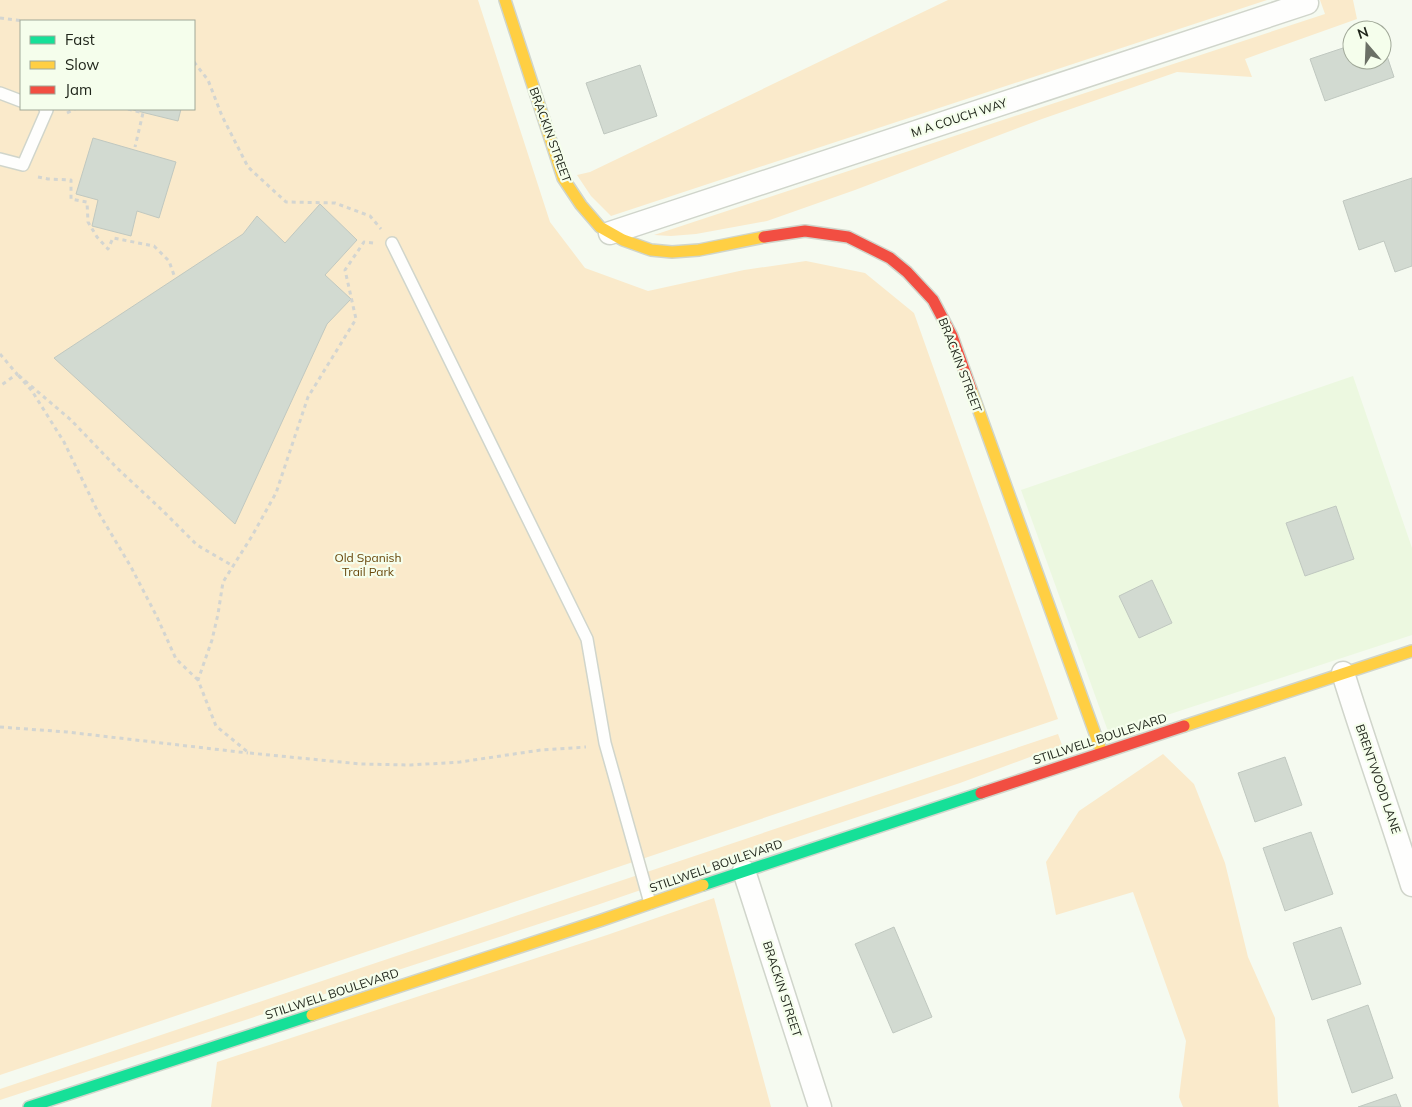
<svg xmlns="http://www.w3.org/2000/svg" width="1412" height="1107" font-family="Mulish,sans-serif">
  <rect width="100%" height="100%" fill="#f5faf0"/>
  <path fill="#ecf8e0" d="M1353,376l59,172v87l-303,99 -88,-244z"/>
  <path fill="#faeacb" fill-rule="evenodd" d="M0,0h478l72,222 35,46 63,23 96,-21 62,-9 59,12 49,40 144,406 -1058,356zM21,21h173v88h-173z
    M948,0h319l-656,216 -20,-20 -14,-21 13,-3z
    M1320,0h33l4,19 -112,40 7,18 -75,-5 -135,47 -187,71 -88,31 -71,13 -25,2 -17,-1 671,-221z
    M1058,734l4,11 -102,38 -205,68 -158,54 -597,195v-11z
    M1163,754l31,30 31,79 23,94 27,61 3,85 1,4h-96l-4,-10 7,-56 -53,-149 -77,23 -10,-53 33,-51z
    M714,898l57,209h-560l6,-45 390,-127z"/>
  <path fill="#d2dad1" stroke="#c0c8c0" d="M1382,41l12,36 -69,24 -15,-42 42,-14v15h30z
    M640,65l17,51 -53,18 -18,-51z
    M129,109h52l-3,12z
    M93,138l83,24 -17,56 -22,-7 -6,25 -39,-10 6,-26 -22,-6z
    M1412,178v88l-17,6 -11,-31 -25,9 -16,-49z
    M320,204l37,36 -32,35 26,24 -24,25 -92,200 -181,-166 189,-124 14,-18 28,27z
    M1336,506l18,53 -49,17 -19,-53z
    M1152,580l20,43 -33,15 -20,-42z
    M1285,757l17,48 -47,17 -17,-49z
    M1311,832l22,62 -48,17 -22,-63z
    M894,927l38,90 -39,16 -38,-89z
    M1341,927l20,57 -49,16 -19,-57z
    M1368,1005l25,73 -41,15 -25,-73z
    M1396,1094l5,13h-43z"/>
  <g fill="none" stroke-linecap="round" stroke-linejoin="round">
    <defs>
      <path id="lane" d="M0,93l21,8
        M0,159l23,6 24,-55 -2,-1
        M392,243l195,396 18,104 45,160"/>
      <path id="street" d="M610,233l697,-230
        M1343,673c22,71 47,141 69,212
        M744,871l76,236"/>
      <path id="fast" d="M703,885l278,-92
        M29,1107l283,-92"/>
      <path id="slow" d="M505,0l58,178 18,27 19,22 23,13 28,10 21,2 27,-2 65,-13
        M971,389l131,364
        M1184,726l228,-75
        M312,1015l290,-95 101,-35"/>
      <path id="jam" d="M764,237l41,-6 43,6 42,21 17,14 26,28 19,36 19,53
        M981,793l203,-67"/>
    </defs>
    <use href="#lane" stroke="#d0d5cb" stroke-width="14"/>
    <use href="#street" stroke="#d0d5cb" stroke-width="25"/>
    <use href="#fast" stroke="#d0d5cb" stroke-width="14"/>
    <use href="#slow" stroke="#d0d5cb" stroke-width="14"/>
    <use href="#jam" stroke="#d0d5cb" stroke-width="14"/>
    <path stroke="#d3d5d1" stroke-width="3" stroke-dasharray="4 4" stroke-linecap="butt" d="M0,18l24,3
      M194,62l14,18 14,36 26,51 38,35 49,1 35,13 11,13
      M128,109l15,4 -8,34
      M67,113l8,-4
      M38,177l10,2 23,1v19l16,3 1,20 9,15 11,12 5,-11 41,8 15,15 6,17
      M373,243l-9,-1 -19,28 11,49 -48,78 -32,96 -24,43 -29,46 -5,32 -6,26 -14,40 18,46 33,27 112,11 50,1 49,-3 81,-12 45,-3
      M0,354l17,20 -17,12
      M198,680l-22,-21 -19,-42 -26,-50 -34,-57 -33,-68 -32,-51 -15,-17 54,46 46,48 45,42 35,35 36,21
      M0,727l67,5 181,21"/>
    <use href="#lane" stroke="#fefefd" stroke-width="11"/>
    <use href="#street" stroke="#fefefd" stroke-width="22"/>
    <use href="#fast" stroke="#16e098" stroke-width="11"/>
    <use href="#slow" stroke="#ffcf43" stroke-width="11"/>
    <use href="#jam" stroke="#f24e42" stroke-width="11"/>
  </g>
  <g text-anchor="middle" stroke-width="4.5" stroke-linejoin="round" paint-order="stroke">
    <g font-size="12" fill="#20261b" stroke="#f5feec">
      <text transform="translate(959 118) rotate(-18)" y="4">M A COUCH WAY</text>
      <text transform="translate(550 135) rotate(70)" y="4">BRACKIN STREET</text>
      <text transform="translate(960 365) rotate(69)" y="4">BRACKIN STREET</text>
      <text transform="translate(1100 739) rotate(-18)" y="4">STILLWELL BOULEVARD</text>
      <text transform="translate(1378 779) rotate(71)" y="4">BRENTWOOD LANE</text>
      <text transform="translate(716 866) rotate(-19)" y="4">STILLWELL BOULEVARD</text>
      <text transform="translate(782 989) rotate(72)" y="4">BRACKIN STREET</text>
      <text transform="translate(332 994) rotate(-18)" y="4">STILLWELL BOULEVARD</text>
    </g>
    <g font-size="12" fill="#6a490d" stroke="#f5feec">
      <text x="368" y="562">Old Spanish<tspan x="368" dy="14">Trail Park</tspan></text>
    </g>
  </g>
  <rect x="20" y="20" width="175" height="90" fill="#f5feec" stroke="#a0a898"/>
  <rect x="30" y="36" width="25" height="8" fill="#16e098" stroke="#a0a898"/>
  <text x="65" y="45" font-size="15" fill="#20261b">Fast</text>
  <rect x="30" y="61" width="25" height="8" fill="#ffcf43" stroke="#a0a898"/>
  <text x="65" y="70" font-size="15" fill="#20261b">Slow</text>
  <rect x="30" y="86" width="25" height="8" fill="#f24e42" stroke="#a0a898"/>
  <text x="65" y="95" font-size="15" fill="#20261b">Jam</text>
  <g transform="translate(1367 45) rotate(341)"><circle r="24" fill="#f5feec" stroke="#a0a898"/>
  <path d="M0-4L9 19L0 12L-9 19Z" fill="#6b7066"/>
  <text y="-8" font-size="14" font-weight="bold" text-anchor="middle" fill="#20261b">N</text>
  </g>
</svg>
